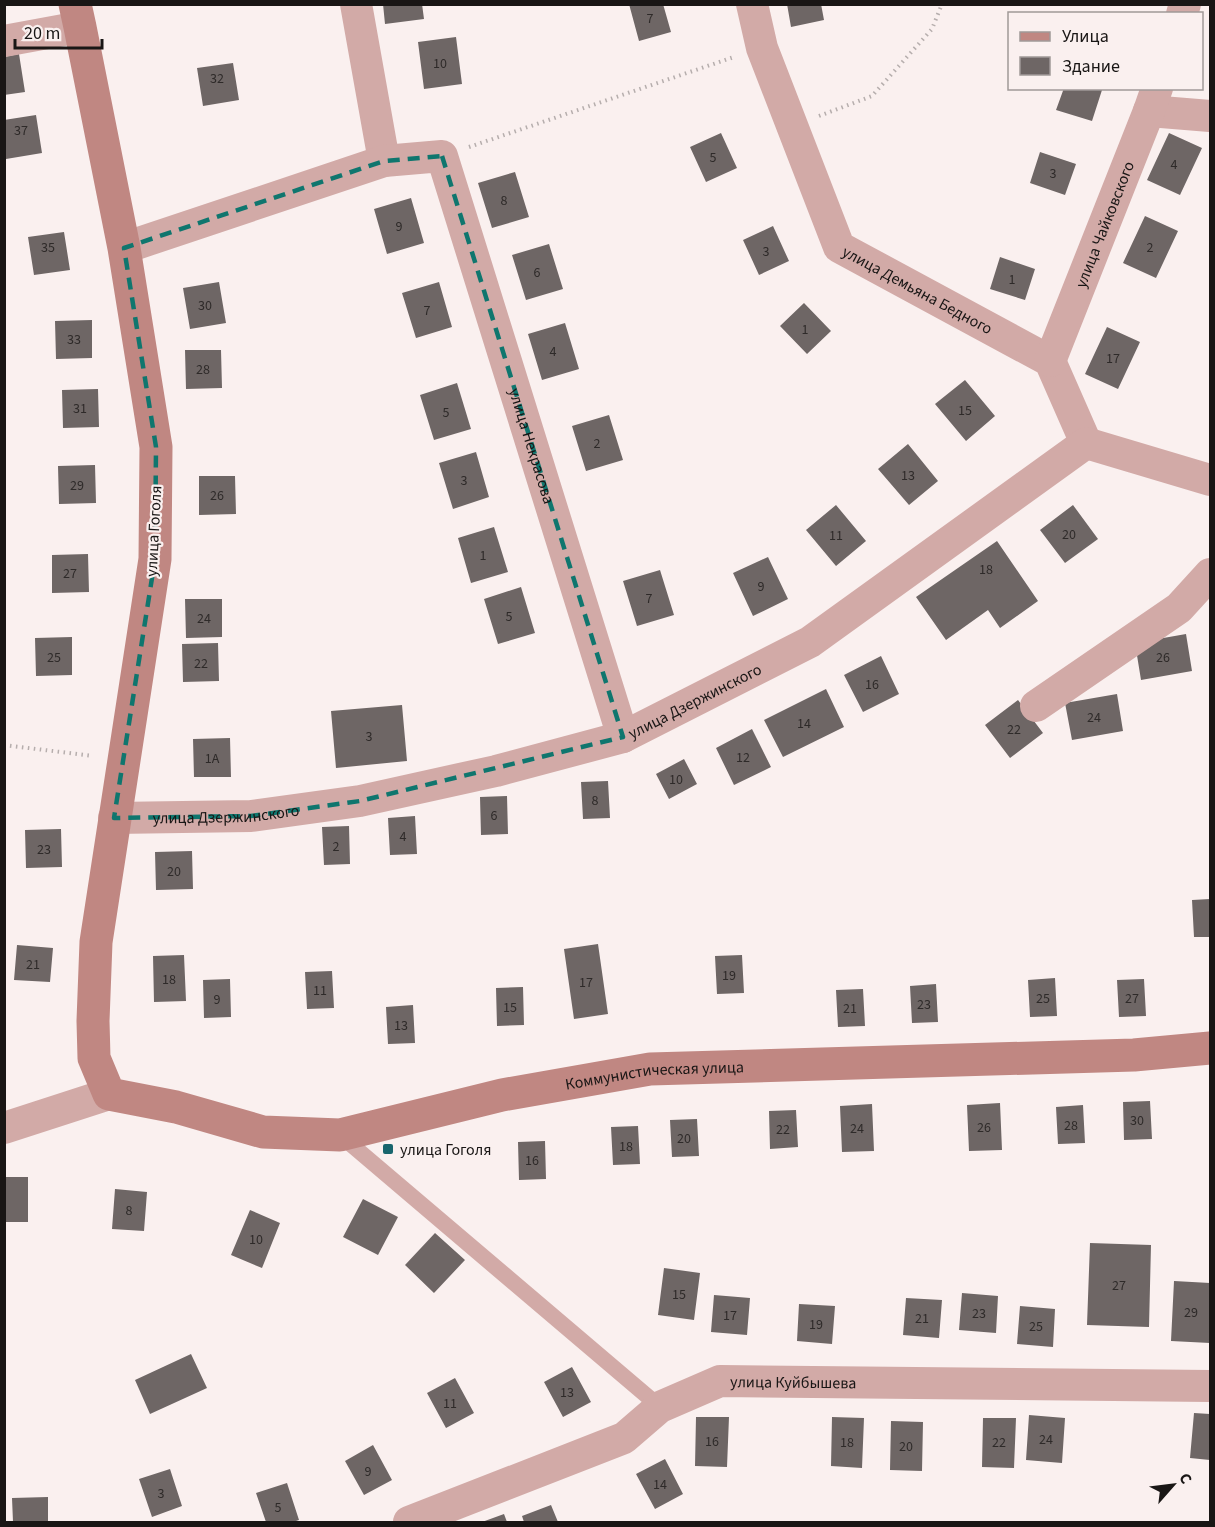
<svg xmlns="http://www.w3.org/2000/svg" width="1215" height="1527" font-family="'Source Sans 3',sans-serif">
  <rect width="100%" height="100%" fill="#faf0ef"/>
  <path fill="#6e6665" d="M383,4h39l2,15 -39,5z
    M629,4h34l8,28 -32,9z
    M787,4h34l3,16 -33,7z
    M456,37l6,47 -38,5 -6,-47z
    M19,54l6,38 -21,3v-38z
    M233,63l6,37 -36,6 -6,-38z
    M1064,88h34l4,2 -10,31 -36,-11z
    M36,115l6,38 -36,6 -2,-39z
    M721,133l16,35 -31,14 -16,-35z
    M1169,133l33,15 -22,47 -33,-15z
    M1040,152l36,12 -11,31 -35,-12z
    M515,172l14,45 -37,11 -14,-45z
    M411,198l13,45 -37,11 -13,-45z
    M1145,216l33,15 -22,47 -33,-15z
    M773,226l16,35 -30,14 -16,-35z
    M64,232l6,38 -36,5 -6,-38z
    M549,244l14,45 -37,11 -14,-45z
    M1000,257l35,12 -10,31 -35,-11z
    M219,282l7,41 -36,6 -7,-41z
    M439,282l13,45 -36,11 -14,-45z
    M804,303l27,28 -24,23 -27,-28z
    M92,320v38l-36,1 -1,-38z
    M565,323l14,46 -37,11 -14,-46z
    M1107,327l33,15 -22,47 -33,-15z
    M185,350h36l1,38 -36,1z
    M965,380l30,36 -29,25 -31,-37z
    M457,383l14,46 -37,11 -14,-45z
    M98,389l1,38 -36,1 -1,-38z
    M609,415l14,45 -37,11 -14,-45z
    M908,444l30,37 -29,24 -31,-36z
    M476,452l13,45 -36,12 -14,-46z
    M95,465l1,38 -37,1 -1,-38z
    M199,476h36l1,38 -37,1z
    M836,505l30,36 -30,25 -30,-36z
    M1073,505l25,34 -33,24 -25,-33z
    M494,527l14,45 -37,11 -13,-45z
    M997,541l41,60 -38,27 -12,-18 -42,30 -30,-43z
    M88,554l1,38 -37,1v-38z
    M768,557l20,42 -35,17 -20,-43z
    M660,570l14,45 -37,11 -14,-45z
    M521,587l14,46 -37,11 -14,-45z
    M185,599h37v38l-36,1z
    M1186,634l6,37 -51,9 -6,-37z
    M72,637v38l-36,1 -1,-38z
    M218,643l1,38 -36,1 -1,-38z
    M881,656l18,38 -36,18 -19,-37z
    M826,689l18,38 -61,30 -19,-37z
    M1117,694l6,37 -51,9 -7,-37z
    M1018,700l25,33 -33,25 -25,-33z
    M402,705l5,56 -71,7 -5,-57z
    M752,729l19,38 -37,18 -18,-37z
    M230,738l1,39h-37l-1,-38z
    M684,759l13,25 -28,15 -13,-25z
    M608,781l2,37 -27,1 -2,-37z
    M507,796l1,38 -27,1 -1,-38z
    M415,816l2,38 -27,1 -2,-37z
    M349,826l1,38 -26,1 -2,-38z
    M61,829l1,38 -36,1 -1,-38z
    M192,851l1,38 -37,1 -1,-38z
    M1210,899v38h-16l-2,-37z
    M598,944l10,70 -34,5 -10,-70z
    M17,945l36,3 -3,34 -36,-2z
    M184,955l2,46 -32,1 -1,-46z
    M742,955l2,38 -27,1 -2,-38z
    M332,971l2,37 -27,1 -2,-37z
    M1055,978l2,38 -27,1 -2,-37z
    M230,979l1,38 -27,1 -1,-38z
    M1144,979l2,37 -27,1 -2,-37z
    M936,984l2,38 -26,1 -2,-37z
    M523,987l1,38 -27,1 -1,-38z
    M863,989l2,37 -27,1 -2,-37z
    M413,1005l2,38 -27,1 -2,-37z
    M1150,1101l2,38 -28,1 -1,-38z
    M1000,1103l2,47 -33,1 -2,-46z
    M872,1104l2,47 -32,1 -2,-46z
    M1083,1105l2,38 -27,1 -2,-37z
    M796,1110l2,37 -28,2 -1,-38z
    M697,1119l2,37 -27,1 -2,-37z
    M638,1126l2,38 -27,1 -2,-38z
    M545,1141l1,38 -27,1 -1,-38z
    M4,1177h24v45h-24z
    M115,1189l32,3 -3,39 -32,-2z
    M363,1199l35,18 -20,38 -35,-18z
    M250,1210l30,13 -18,45 -31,-13z
    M435,1233l30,27 -31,33 -29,-28z
    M1090,1243l61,2 -2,82 -62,-2z
    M664,1268l36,5 -6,47 -36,-5z
    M1174,1281l36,2v60l-39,-2z
    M962,1293l36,3 -2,37 -37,-3z
    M714,1295l36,3 -3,37 -36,-3z
    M906,1298l36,2 -3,38 -36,-3z
    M799,1304l36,2 -3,38 -35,-3z
    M1020,1306l35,3 -2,38 -36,-3z
    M191,1354l16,34 -57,26 -15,-34z
    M572,1367l19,35 -28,15 -19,-35z
    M455,1378l19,35 -28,15 -19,-35z
    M1194,1413l16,1v46l-20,-2z
    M1029,1415l36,3 -3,45 -36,-3z
    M696,1417h33l-2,50 -32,-1z
    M832,1417l32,1 -2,50 -31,-2z
    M983,1418h33l-2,50 -32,-1z
    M891,1421l32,1 -1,49 -32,-1z
    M373,1445l19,35 -28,15 -19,-34z
    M665,1459l18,35 -28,15 -19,-35z
    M170,1469l12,37 -30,11 -13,-38z
    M287,1483l12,37 -6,2h-27l-10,-29z
    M48,1497v25h-35l-1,-24z
    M551,1505l7,17h-34l-2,-6z
    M504,1514l3,8h-25z"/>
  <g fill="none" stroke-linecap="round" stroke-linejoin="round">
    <path stroke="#b6aead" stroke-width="4" stroke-dasharray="1.5 4.5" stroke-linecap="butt" d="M819,116l53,-20 60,-67 10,-25
      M469,147l265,-90
      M4,745l89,11"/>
    <path stroke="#d2aaa7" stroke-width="16" d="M340,1135l320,272"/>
    <g stroke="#d2aaa7" stroke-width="32">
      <path d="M356,4l28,157"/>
      <path id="s1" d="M752,4l10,44 77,199 211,114 36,82"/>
      <path d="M1182,14l3,-10"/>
      <path d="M4,41l76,-14"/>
      <path d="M1149,111l61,5"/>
      <path id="s2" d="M124,248l260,-87 58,-5 181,581"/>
      <path id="s3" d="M1050,361l99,-250 8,-23"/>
      <path d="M1036,706l143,-98 31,-34"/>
      <path id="s4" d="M114,818l137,-2 109,-15 136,-30 127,-34 187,-95 276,-199 124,37"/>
      <path d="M4,1128l105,-34"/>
      <path id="s5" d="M409,1522l215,-84 36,-31 60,-26 490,5"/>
    </g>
    <path stroke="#c08782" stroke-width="33" id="s6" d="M75,4l5,23 44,221 32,199 -1,112 -59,383 -3,79 1,37 15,36 67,13 87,25 77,3 162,-40 148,-26 484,-14 76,-7"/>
  </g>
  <path fill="none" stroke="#0f766e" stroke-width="4.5" stroke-dasharray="12 8" stroke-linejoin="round" d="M442,156l181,581 -263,64 -109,15 -137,2 41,-259 1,-112 -32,-199 260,-87z"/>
  <rect fill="#18656d" stroke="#faf0ef" stroke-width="2" x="382" y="1143" width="12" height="12" rx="3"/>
  <g text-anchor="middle" stroke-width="4.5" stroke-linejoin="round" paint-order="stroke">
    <g font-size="14" fill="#2e2a29">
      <text x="650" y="23">7</text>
      <text x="440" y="68">10</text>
      <text x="217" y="83">32</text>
      <text x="21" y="135">37</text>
      <text x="713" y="162">5</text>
      <text x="1174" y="169">4</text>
      <text x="1053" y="178">3</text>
      <text x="504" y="205">8</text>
      <text x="399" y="231">9</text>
      <text x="48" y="252">35</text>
      <text x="1150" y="252">2</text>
      <text x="766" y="256">3</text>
      <text x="537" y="277">6</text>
      <text x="1012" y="284">1</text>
      <text x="205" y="310">30</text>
      <text x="427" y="315">7</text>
      <text x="805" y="334">1</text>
      <text x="74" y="344">33</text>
      <text x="553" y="356">4</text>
      <text x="1113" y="363">17</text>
      <text x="203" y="374">28</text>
      <text x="80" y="413">31</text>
      <text x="965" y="415">15</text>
      <text x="446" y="417">5</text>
      <text x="597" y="448">2</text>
      <text x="908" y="480">13</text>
      <text x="464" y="485">3</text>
      <text x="77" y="490">29</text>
      <text x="217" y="500">26</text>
      <text x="1069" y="539">20</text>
      <text x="836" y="540">11</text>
      <text x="483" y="560">1</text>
      <text x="986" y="574">18</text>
      <text x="70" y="578">27</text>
      <text x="761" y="591">9</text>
      <text x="649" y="603">7</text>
      <text x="509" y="621">5</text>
      <text x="204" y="623">24</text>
      <text x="54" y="662">25</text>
      <text x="1163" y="662">26</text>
      <text x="201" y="668">22</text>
      <text x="872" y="689">16</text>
      <text x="1094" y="722">24</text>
      <text x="804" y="728">14</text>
      <text x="1014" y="734">22</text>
      <text x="369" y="741">3</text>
      <text x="743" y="762">12</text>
      <text x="212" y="763">1А</text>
      <text x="676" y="784">10</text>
      <text x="595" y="805">8</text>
      <text x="494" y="820">6</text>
      <text x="403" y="841">4</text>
      <text x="336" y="851">2</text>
      <text x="44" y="854">23</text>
      <text x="174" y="876">20</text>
      <text x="33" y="969">21</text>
      <text x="729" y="980">19</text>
      <text x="169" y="984">18</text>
      <text x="586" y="987">17</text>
      <text x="320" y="995">11</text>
      <text x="1043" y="1003">25</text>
      <text x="1132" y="1003">27</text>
      <text x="217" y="1004">9</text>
      <text x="924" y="1009">23</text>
      <text x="510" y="1012">15</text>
      <text x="850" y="1013">21</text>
      <text x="401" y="1030">13</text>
      <text x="1137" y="1125">30</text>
      <text x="1071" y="1130">28</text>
      <text x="984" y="1132">26</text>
      <text x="857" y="1133">24</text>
      <text x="783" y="1134">22</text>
      <text x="684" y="1143">20</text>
      <text x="626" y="1151">18</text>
      <text x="532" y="1165">16</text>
      <text x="129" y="1215">8</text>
      <text x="256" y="1244">10</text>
      <text x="1119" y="1290">27</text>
      <text x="679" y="1299">15</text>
      <text x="1191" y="1317">29</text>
      <text x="979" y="1318">23</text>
      <text x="730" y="1320">17</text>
      <text x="922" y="1323">21</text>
      <text x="816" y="1329">19</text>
      <text x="1036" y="1331">25</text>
      <text x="567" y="1397">13</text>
      <text x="450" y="1408">11</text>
      <text x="1046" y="1444">24</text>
      <text x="712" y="1446">16</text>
      <text x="847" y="1447">18</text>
      <text x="999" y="1447">22</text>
      <text x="906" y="1451">20</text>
      <text x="368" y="1476">9</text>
      <text x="660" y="1489">14</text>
      <text x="161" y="1498">3</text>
      <text x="278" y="1512">5</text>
    </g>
    <g font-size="16" fill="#191615" stroke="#faf0ef">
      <text dy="6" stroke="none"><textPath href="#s3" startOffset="147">улица Чайковского</textPath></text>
      <text dy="6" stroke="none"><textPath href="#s1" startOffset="348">улица Демьяна Бедного</textPath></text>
      <text dy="6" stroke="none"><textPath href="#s2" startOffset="636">улица Некрасова</textPath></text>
      <text transform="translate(153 531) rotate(-87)" y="6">улица Гоголя</text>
      <text dy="6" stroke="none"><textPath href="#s4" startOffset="598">улица Дзержинского</textPath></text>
      <text dy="6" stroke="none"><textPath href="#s4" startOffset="112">улица Дзержинского</textPath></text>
      <text dy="6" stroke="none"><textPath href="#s6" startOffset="1662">Коммунистическая улица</textPath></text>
      <text dy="6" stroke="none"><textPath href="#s5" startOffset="417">улица Куйбышева</textPath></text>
    </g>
    <g font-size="16" fill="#191615" stroke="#faf0ef" text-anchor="start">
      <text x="400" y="1155">улица Гоголя</text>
    </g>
  </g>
  <rect width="1215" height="1527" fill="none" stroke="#191615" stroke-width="12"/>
  <rect x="1008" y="12" width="195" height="78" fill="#faf0ef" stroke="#a09998" stroke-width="1.5"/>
  <rect x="1020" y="32" width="30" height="9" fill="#c08782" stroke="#a09998" stroke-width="1.5"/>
  <text x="1062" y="42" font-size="18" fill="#191615">Улица</text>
  <rect x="1020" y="57" width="30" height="18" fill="#6e6665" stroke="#a09998" stroke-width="1.5"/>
  <text x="1062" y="72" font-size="18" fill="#191615">Здание</text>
  <g transform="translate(1173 1485) rotate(62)" stroke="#faf0ef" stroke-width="4.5" paint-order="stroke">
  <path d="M0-4.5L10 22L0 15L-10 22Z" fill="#191615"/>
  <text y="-9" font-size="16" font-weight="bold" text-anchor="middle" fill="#191615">С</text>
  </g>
  <path d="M15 39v9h87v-9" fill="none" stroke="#191615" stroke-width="3"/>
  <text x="24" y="39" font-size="18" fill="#191615" stroke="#faf0ef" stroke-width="4.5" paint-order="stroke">20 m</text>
</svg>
